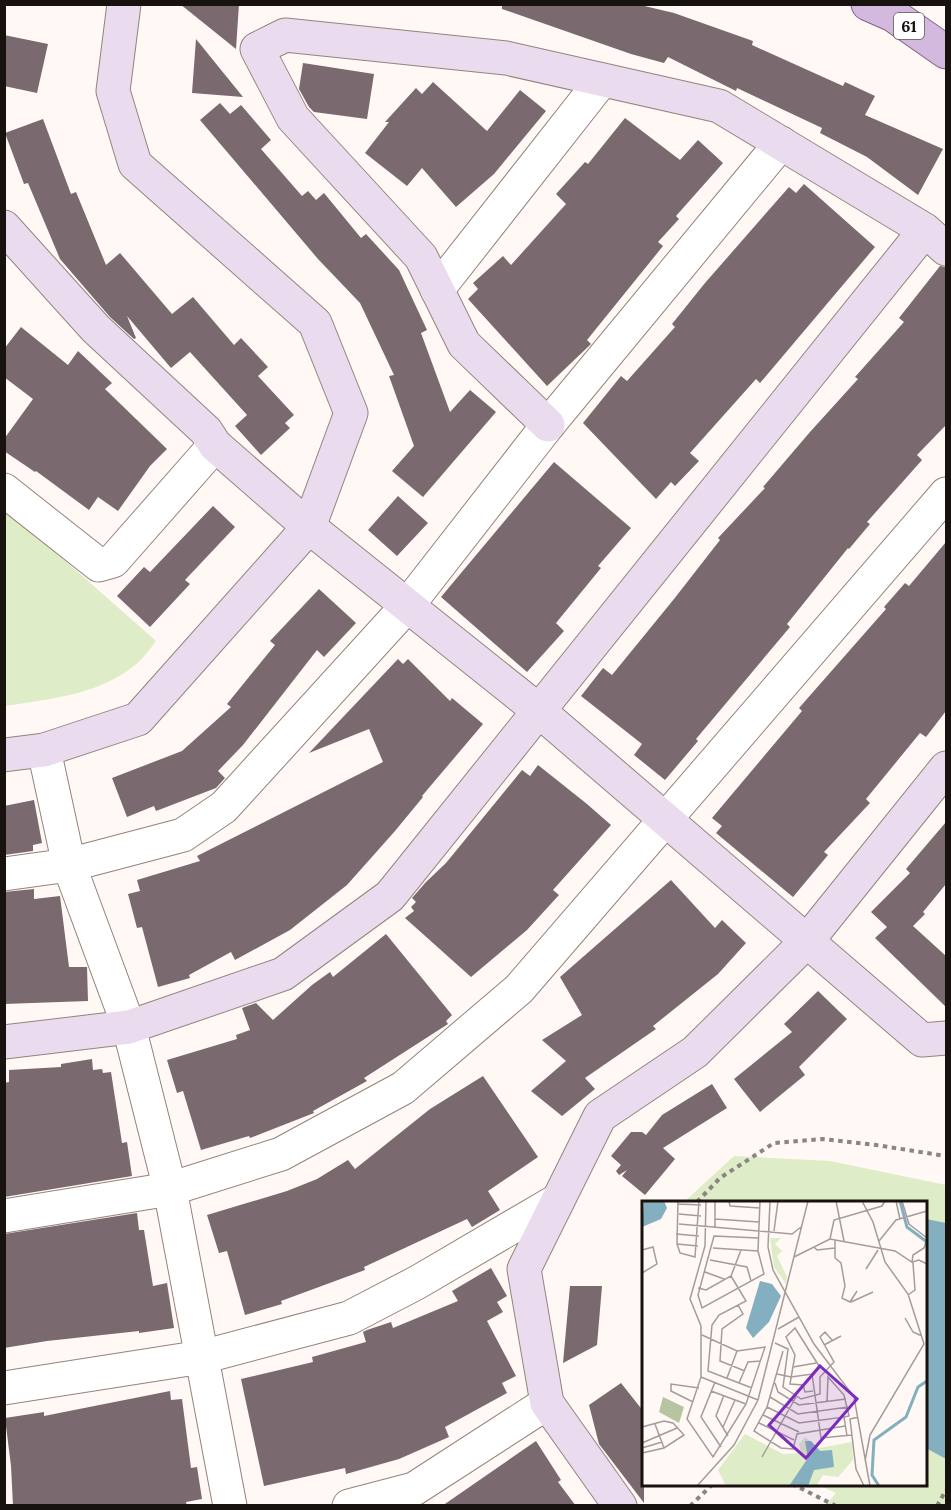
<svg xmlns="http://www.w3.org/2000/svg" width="951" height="1510" font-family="Lora,serif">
  <rect width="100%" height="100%" fill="#fff8f4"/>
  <path fill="#deecc7" d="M4,514h8l144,127c-6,8 -13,18 -21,24 -36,30 -86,34 -130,41z
    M734,1156l96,5 116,24v320h-120l10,-12 -17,-8 107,-1v-282h-242z"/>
  <path fill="#83afc0" d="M926,1219l20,4v236l-20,-11z"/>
  <path fill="#7a696f" d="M180,4h59l-3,45z
    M502,4h134l38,9 79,28 -1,4 91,41 2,-4 30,14 -10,19 78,34 -25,46 -51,-38 -47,-24 2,-5 -85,-40 -1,3 -68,-34 -4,6 -33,-9 -129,-45z
    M4,35l44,9 -11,49 -33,-7z
    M196,39l47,58 -51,-4z
    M303,63l71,11 -7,45 -53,-7 -5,-5 -10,-18z
    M433,82l54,49 33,-41 26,21 -52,63 -38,33 -34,-39 -15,18 -42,-33 24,-31h-4l31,-34 6,6z
    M220,103l10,11 11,-9 30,35 -10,9 41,47 6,-5 8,9 8,-7 37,45 5,-4 33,36 28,60 -6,3 29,79 20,-22 26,22 -73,85 -31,-26 22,-25 -25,-70 5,-1 -34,-72 -42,-44 -118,-139z
    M625,118l55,42 18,-20 25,23 -47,53 3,3 -21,23 5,4 -76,94 4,4 -44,42 -79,-87 10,-10 -5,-6 30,-27 8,9 55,-61 -10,-10 29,-32 3,2z
    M43,119l28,75 5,-2 30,73 14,-12 52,61 21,-17 41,48 7,-7 27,29 -10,9 36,39 -9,8 5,5 -29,27 -26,-29 12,-11 -57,-63 -19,16 -44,-52 9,22 -2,1 -24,-22 -50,-58 -32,-76 -4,1 -19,-51z
    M804,184l71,63 -115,136 -4,-4 -66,74 9,8 -24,25 -4,-4 -15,17 -73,-76 38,-47 6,5 48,-54 -3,-3 33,-41 84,-96 7,6z
    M940,266l6,1v158l-29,30 5,5 -55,62 3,2 -21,25 -1,-1 -61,76 3,3 -94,112 2,2 -33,39 -31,-25 8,-11 -61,-48 22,-28 9,7 62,-76 46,-59 -2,-2 47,-50 -2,-1 47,-55 48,-53 -3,-2 49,-55 -5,-4z
    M21,327l47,38 10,-14 34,32 -7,6 62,60 -17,17 -32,45 -20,-14 -9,13 -53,-39 -1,1 -31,-21v-12l29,-40 -29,-22v-28z
    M554,462l77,66 -33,38 3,2 -45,55 8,8 -37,41 -86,-75z
    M398,496l30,27 -31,33 -29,-26z
    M213,506l22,21 -50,53 5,4 -40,43 -33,-31 27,-29 6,5z
    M946,542v169l-20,26 -6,-4 -54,66 4,4 -46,49 4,3 -35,42 -77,-64 6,-7 -10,-8 90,-107 -3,-3 87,-99 -2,-2 21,-24 4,3z
    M319,589l37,34 -32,34 -7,-7 -74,95 -25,26 7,7 -9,10 -60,23 -2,-5 -27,11 -15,-39 70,-27 49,-44 -4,-3 48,-59 -5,-4z
    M398,659l5,5 5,-5 42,42 2,-3 31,26 -61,72 1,1 -28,34 -48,54 -57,45 -55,30 -4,-8 -42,23 1,3 -32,9 -16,-60 -5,1 -9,-34 12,-3 -3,-11 63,-19 -3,-5 186,-94 -14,-33 -60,24z
    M538,765l49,39 24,21 -58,65 6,5 -32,35 -56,47 -66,-59 9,-7 -3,-4 5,-5 -4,-4 14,-16 20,-19 76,-93 8,6z
    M34,800l8,43 -9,2v6l-29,4v-49z
    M946,822v62l-23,28 2,2 -12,12 33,30v51l-71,-69 12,-11 -16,-15 39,-39 -4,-4z
    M671,880l44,48 7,-8 24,23 -28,31 -65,52 3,3 -71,49 10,11 -33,27 -31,-25 35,-30 -24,-21 40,-25 -22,-38z
    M34,889v10l26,-3 9,71h18l1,34 -84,3v-112z
    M386,934l66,81 -6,6 2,3 -84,54 3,3 -54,30 1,2 -64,25 -1,-2 -48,14 -18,-59 -6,2 -10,-33 70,-21 -1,-4 14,-5 -8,-22 14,-5 17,17 39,-35 18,-13 3,5z
    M818,991l29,28 -48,48 6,8 -45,37 -26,-33 58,-47 -8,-8z
    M92,1059l1,11 9,-1 1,4 8,-1 11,71 5,-1 5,34 -128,21v-114l5,-1v-12l52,-3v-3z
    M483,1076l55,81 -50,34 12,19 -28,17 -5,-8 -103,48 1,3 -84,31 1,3 -37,11 -18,-64 -8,2 -12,-38 80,-24 30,-12 31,-19 7,9 75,-60z
    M712,1084l15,24 -64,40 12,11 -30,36 -23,-19 5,-6 -8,5 -3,-4 5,-6 -10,-9 20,-24h11l4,3 16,-20z
    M137,1213l2,17h5l9,56 14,-3 7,45 -35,5v-2l-92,10 -43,7v-114z
    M491,1268l16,28 -10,6 6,10 -16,9 29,55 -14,7 5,10 -62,34 4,10 -50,22 -53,15 -1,-6 -81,18 -23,-107 72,-17 -1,-5 54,-15 -3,-10 4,-2 24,-8 2,6 65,-27 -6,-10z
    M570,1286h32l-5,59 -34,18z
    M621,1383l23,29v91l-45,-59 -10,-39z
    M170,1391l1,9 11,-1 9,69 6,-1 5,32 -16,3 1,4h-174l-2,-40 -6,-48 39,-6v4z
    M536,1441l25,39 -3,2 18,24h-134z"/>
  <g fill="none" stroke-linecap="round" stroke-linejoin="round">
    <defs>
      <path id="street" d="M437,290l165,-210
        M4,490l95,75 14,-4 102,-116
        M44,750l25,115 60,162 41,162 60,317
        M4,874l65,-9 114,-30 41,-28 183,-201 141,-181 233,-282
        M4,1216l166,-27 111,-35 122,-66 116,-99 427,-495
        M4,1388l198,-31 147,-39 69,-36 140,-82
        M349,1506l65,-17 133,-86"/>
      <path id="secondary" d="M4,227l92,102 110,102 9,14 94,82 229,183 384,330 24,-2
        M548,425l-84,-81 -43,-87 -128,-139 -36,-69 28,-14 221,23 213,48 206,124 21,19
        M4,755l40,-5 94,-31 171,-192 42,-114 -36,-90 -180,-159 -22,-73 11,-87
        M4,1042l125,-15 154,-53 107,-78 535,-666
        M620,1506l-73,-103 -23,-134 76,-153 95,-64 112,-111 139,-173"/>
      <path id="primary" d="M868,4l25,11 53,37"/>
    </defs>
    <use href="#street" stroke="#94847b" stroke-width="35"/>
    <use href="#secondary" stroke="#94847b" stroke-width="35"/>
    <use href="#primary" stroke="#806087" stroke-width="35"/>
    <path stroke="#8b8581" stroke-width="4" stroke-dasharray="4.5 4.5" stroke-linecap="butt" d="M697,1202l23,-24 54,-35 48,-4 54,6 70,11
      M792,1484l44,22
      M690,1506l23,-22
      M937,1506l9,-16"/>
    <use href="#street" stroke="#fff" stroke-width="33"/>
    <use href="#secondary" stroke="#eadcee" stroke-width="33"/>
    <use href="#primary" stroke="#d4b9de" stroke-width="33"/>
  </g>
  <g text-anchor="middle" stroke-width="5" stroke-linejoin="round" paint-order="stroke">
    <rect fill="#fff" stroke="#5d5957" stroke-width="1.5" x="894" y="13" width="30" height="26" rx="4.5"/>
    <g font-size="16" font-weight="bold" fill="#18120f">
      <text x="909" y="32">61</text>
    </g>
  </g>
  <g transform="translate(642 1201)">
    <rect width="285" height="285" fill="#fff8f4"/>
    <path d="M128,37h11l-6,6 7,7 -5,5 10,21 -1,7 -12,-17zM103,233l38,20 18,-1 -2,-9 6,-7 14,11 33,-6 1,18 -15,17 -15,-2 -7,11h-90l-8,-16z" fill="#deecc7"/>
    <path d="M21,196l21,10 -5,16 -20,-11z" fill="#b6c49f"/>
    <path d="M2,1l20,-1 3,7 -6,11 -19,8zM118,80l12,3 9,12 -12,26 -16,16 -7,-10zM163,240h6l9,10 12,-1 2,17 -20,3 -6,16h-19l19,-28z" fill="#83afc0"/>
    <path fill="none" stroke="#83afc0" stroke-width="3" d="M258,0l7,26 20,15M237,285l-7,-11 2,-35 32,-23 12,-30 9,-6"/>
    <path fill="none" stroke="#a39c98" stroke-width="1.5" d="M36,0l-1,43 3,9 15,4 4,-56M87,0l1,5 30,2M128,0l-2,46 5,23 41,74 40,53 16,89M194,0l8,40M220,0l11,21 12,40 23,32 16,50 -54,91 -5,26M254,0l4,18M260,0l7,23 18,14M36,3l23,1M37,13l22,2M73,18l44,3M37,23l113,10 9,-7M73,26v-26M132,30l4,-30M34,33l23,2M116,37l-44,-2 -16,59 4,13 62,-34 -6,-23 2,-50M188,38l4,-19 48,-14 3,-5M285,38l-3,9 -11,7 -1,7 7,-2 8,4M193,39v18l6,5 4,23 -3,12 8,4 7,-11M237,40l17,-21 31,-9M35,43l21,2M172,46l3,3 18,-2M71,47l45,3M0,49l11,-3 4,17 -15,9M152,56l36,-18 65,12 18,12 2,27 -7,5M68,59l37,7 4,14M224,68l12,-19M63,71l19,7M89,75l15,25 -27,14 -7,10 -4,46 44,17M56,87l8,2 25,-14 10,-26M209,101l22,-10M96,104l5,9 -21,15 -2,32 25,10M263,117l8,14 9,4M136,128l21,-12M60,134l35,16 28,-4 -19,57 -33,53 -26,-38 14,-42v-51l-11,-27 15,-53 1,-45M133,142l13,6 -5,38 18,12 19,-5v-17l14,-15 -14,-25 5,-5 7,8M182,144l17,-9M141,150l-16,56 -13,24 27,17 12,1 4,-15 48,-8M151,166l23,-4M135,173l14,3 21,-3 9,64 31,-3M170,173l7,-8 -24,-38 -9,9 9,18 -5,29 13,1 2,7 8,-1M59,176l57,23M85,177l10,-27M73,181l-14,35 20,30M97,182l9,-21 13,-1M133,182l3,9 21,13 47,-6M69,190l35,13M82,194l-8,21 12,20M128,196l28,17 50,-7M51,201l-22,-11v-7l28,4M185,201l1,-25 16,18 5,21 -5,1M125,206l32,16 45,-6 3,19M121,214l36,17M216,216l-8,2 6,50 8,17M117,222l35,17M13,223l9,24M0,226l22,-6 9,2 11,12 -20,13 -22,5M81,226l12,-27M0,242l35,-15M0,247l20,-6M120,256l34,-60M55,285l37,-41 24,-45 50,-199"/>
    <path fill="#7b2cbf" fill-opacity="0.15" stroke="#7b2cbf" stroke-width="3" d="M178,165l37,33 -51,59 -37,-33z"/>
    <rect width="285" height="285" fill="none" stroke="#18120f" stroke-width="3"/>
  </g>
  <rect width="951" height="1510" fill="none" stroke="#18120f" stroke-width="12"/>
</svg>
